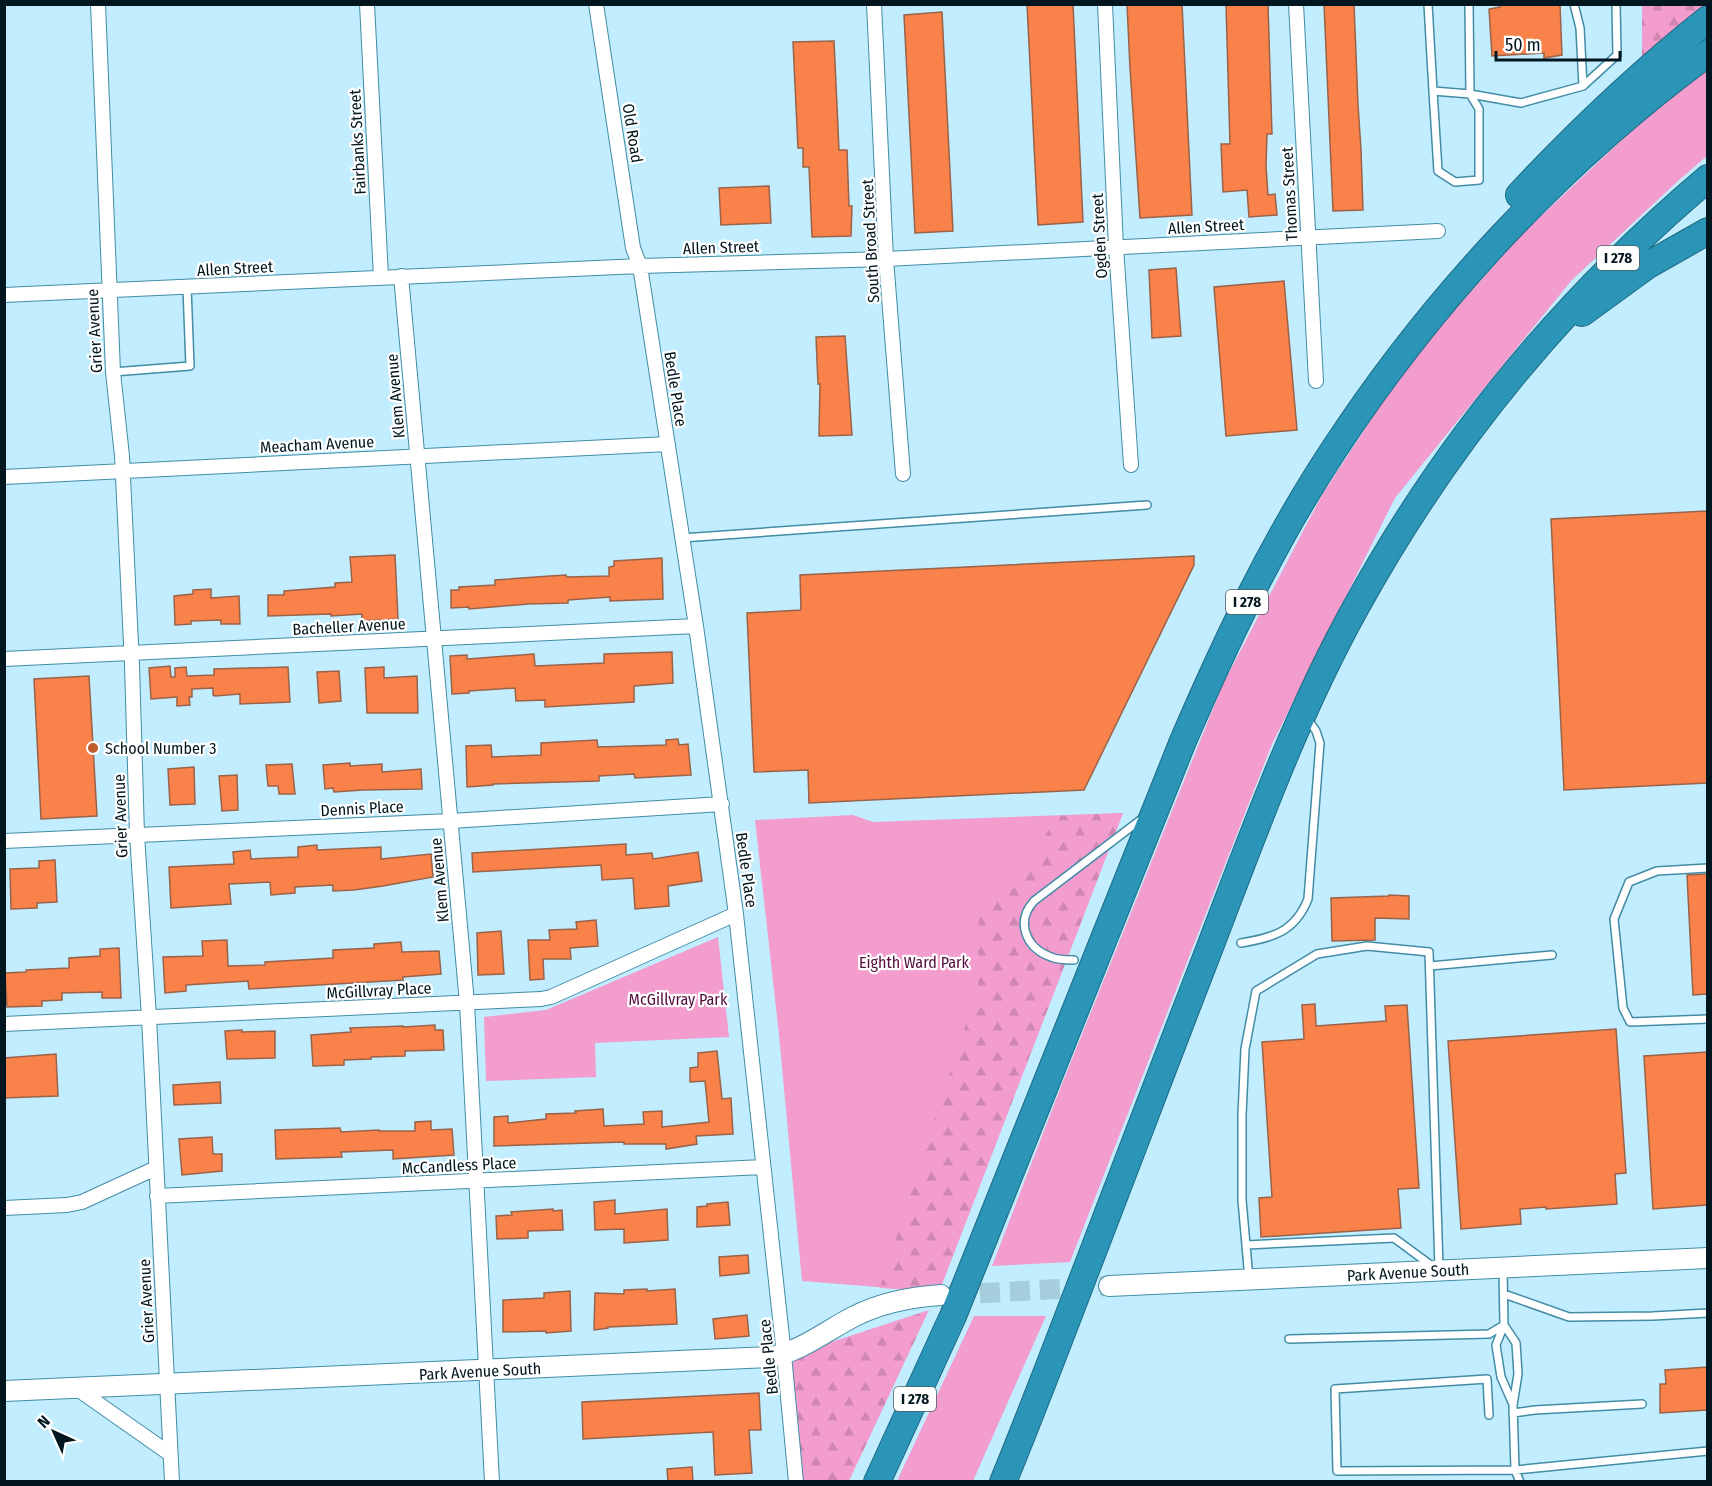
<svg xmlns="http://www.w3.org/2000/svg" width="1712" height="1486" font-family="'Fira Sans Condensed',sans-serif">
  <defs>
    <pattern id="forest-firs" width="22" height="20" patternUnits="userSpaceOnUse" patternTransform="scale(1.5)"><rect width="22" height="20" fill="#f39cce"/><path d="M5 1l3.5 6h-7zM16 11l3.5 6h-7z" fill="#cf86b0"/></pattern>
  </defs>
  <rect width="100%" height="100%" fill="#c2edfe"/>
  <path fill="#f39cce" d="M1707,71v85l-28,24 -108,101 -176,217 -123,246 -202,518 -78,4 70,-182 161,-400 99,-189 88,-135 112,-126 138,-130z
    M1123,813l-184,479 -137,-11 -23,-246 -24,-215 98,-5 20,7z
    M718,937l11,100 -134,6 1,34 -110,4 -2,-64 62,-7z
    M974,1316h72l-73,165h-76z"/>
  <path fill="url(#forest-firs)" d="M1707,4l1,2 -66,54v-55z
    M1123,813l-184,479 -59,-4 98,-301 1,-72 58,-65 19,-34z
    M929,1310l-80,171h-49l-8,-126z"/>
  <path fill="#f9824a" stroke="#9a6248" stroke-width="1.5" d="M1027,4h46l10,218 -45,3z
    M1127,4h55l10,211 -52,3 -10,-150z
    M1226,4h42l4,130h-5l-1,32 2,29 7,-1 2,21 -28,2 -2,-27 -24,2 -2,-48h9z
    M1324,4h30l4,101 3,44 2,61 -30,1z
    M1500,4l60,1 2,50 -18,3v-5l-52,3 -3,-47 11,-2z
    M942,12l11,219 -38,2 -11,-218z
    M834,41l5,109h8l2,56h3l-1,30 -39,1 -3,-70h-6v-19h-5l-5,-106z
    M769,186l2,37 -50,2 -2,-37z
    M1176,268l5,68 -29,2 -3,-68z
    M1284,281l13,149 -71,6 -12,-149z
    M845,336l7,99 -33,1 1,-52h-2l-2,-47z
    M1707,511v272l-143,7 -13,-271z
    M395,555l3,64 -36,2v-7l-31,2v-2l-63,2v-21h16v-4l51,-4v-4l17,-1 -2,-25z
    M1194,556v9l-110,225 -275,13 -1,-33 -54,2 -7,-159 54,-3 -1,-35z
    M662,558l1,41 -53,2v-4l-42,3v3l-40,1 -59,5v-2l-18,1v-18h8v-3l36,-2v-5l55,-4 16,-1 1,2 42,-1v-9l5,-1v-5z
    M211,589v9l28,-2 1,28h-19v-4l-30,1v3l-16,1 -1,-29 19,-2v-4z
    M672,652l1,31 -39,3v16l-89,5v-7l-29,1 -1,-13 -46,3v2l-17,1 -2,-38 17,-1v4l67,-5 1,12 69,-3v-9z
    M170,666l1,11h4v-9l11,-1 1,9 27,-1v-6l74,-2 2,35 -50,2v-10l-25,2 -2,-1v-7l-21,1v8h-3l1,8 -13,1v-9l-26,2 -2,-31z
    M384,667v11l33,-2 1,37h-51l-2,-45z
    M339,671l2,30 -22,2 -2,-31z
    M89,676l8,140 -56,3 -7,-140z
    M678,739l1,6 9,-1 3,31 -56,3 -1,-4 -35,2v5l-106,3v1l-26,2 -1,-41 25,-1 1,12 49,-2v-12l56,-3 1,7 68,-2v-5z
    M350,763v3l32,-2v8l39,-3 1,20 -59,1 -29,2 -1,-4 -8,1 -2,-24z
    M292,764l3,30h-16l-1,-8h-10l-2,-21z
    M194,767l1,37 -25,1 -2,-36z
    M237,775l1,35 -16,1 -3,-35z
    M626,844v11l26,-2 1,6 45,-7 4,29 -34,5 1,20 -34,3 -2,-31 -31,2 -1,-15 -128,7 -1,-19z
    M317,845v5l64,-3v12l50,-5 2,23 -50,9 -29,4 -21,1v-6l-38,2v6l-24,2 -1,-13 -41,2 2,20 -60,4 -2,-41 65,-3 -1,-12 17,-2 1,9 47,-2v-10z
    M55,860l2,42 -20,1v5l-26,1 -1,-40 29,-1v-7z
    M1707,874v120l-14,1 -6,-120z
    M1389,895l20,1v23l-34,-1v22l-43,1 -1,-43 58,-2z
    M596,920l2,26 -28,2 1,11h-28l1,20 -14,1 -2,-40h22l-1,-10 28,-1 -1,-7z
    M501,931l3,43 -26,1 -1,-42z
    M227,940l1,26 37,-1v-3l68,-4v-8l41,-2v-4l27,-2 1,10 37,-1 2,23 -38,3v3l-154,9 -1,-8 -62,4v6l-21,2 -2,-36 40,-1 -1,-15z
    M119,948l2,50h-19v-6l-40,1v7l-20,1v5l-35,1 -2,-34 21,-1v-2l43,-2v-10l31,-2v-7z
    M1315,1004l1,22 70,-5 -1,-15 22,-1 12,183 -21,1 3,39 -140,9 -2,-39 13,-1 -10,-155 42,-3 -2,-34z
    M435,1025v5h8l1,20 -39,1v5l-34,1v2l-27,1v5l-31,1 -2,-31 40,-3 -1,-4 53,-2v1z
    M1616,1029l10,144 -11,1 2,30 -71,5v-2l-26,2 1,15 -60,5 -13,-188z
    M242,1030v2l33,-1v27l-48,1 -2,-28z
    M717,1051l5,48 9,-1 2,36 -37,2 1,8 -31,5v-5h-42v-2l-130,4v-29l14,-1v7l38,-4v-5l30,-1 -1,-2 28,-2 1,17 40,-2 -1,-12 19,-1v16l47,-5 -4,-41 -15,1v-14l8,-1v-14z
    M1707,1052v153l-54,4 -9,-153z
    M56,1054l2,42 -54,2v-40z
    M220,1082l1,21 -47,2 -1,-20z
    M431,1121v9l21,-1 2,26 -61,4v-9l-52,2 1,5 -66,2 -1,-29 65,-2 1,4 38,-2v1h36v-9z
    M212,1137l1,17h9v17l-40,4 -3,-36z
    M615,1200v14l52,-5 1,31 -44,3v-14l-29,1 -1,-28z
    M728,1202l2,23 -33,2v-20l10,-1v-2z
    M553,1209v2l9,-1 1,20 -35,1v7l-31,1 -1,-23 16,-1 -1,-3z
    M748,1255l1,18 -29,3 -1,-19z
    M647,1289v2l28,-2 2,35 -69,3v1l-14,2 1,-37 29,1v-4z
    M570,1291l1,40 -25,2v-2l-43,1v-32l41,-2v-5z
    M747,1315l2,21 -34,3 -2,-20z
    M1707,1367v43l-47,3v-29h6l-1,-14z
    M759,1393l2,37h-12l3,43 -37,2 -2,-43 -130,7 -1,-37z
    M692,1467l1,15h-25l-1,-13z"/>
  <g fill="none" stroke-linecap="round" stroke-linejoin="round">
    <path stroke="#a5cddc" stroke-width="20" stroke-dasharray="20 10" stroke-linecap="butt" d="M950,1295l159,-9"/>
    <defs>
      <path id="lane" d="M1428,4l5,87
        M1469,4l1,90 9,15v71l-24,2 -17,-11 -5,-80 37,3 51,9 62,-17 34,-31 -1,-51
        M1574,4l6,24 3,58
        M113,372l77,-6 -3,-79
        M682,538l465,-33
        M1708,868l-51,3 -28,11 -15,37 9,89 7,14 78,-3
        M1241,943c31,-5 54,-11 67,-44l12,-156 -4,-12 -9,-13
        M1074,960c-8,0 -16,0 -23,-3 -25,-9 -36,-35 -17,-56l109,-83
        M1430,966l122,-11
        M1246,1245l148,-7 38,28
        M1503,1270l1,55 -8,20 5,32 11,25
        M1249,1279l-7,-79v-85l3,-66 11,-58 61,-37 50,-8 62,6 10,316
        M1504,1294l65,23 84,-1 55,-3
        M1504,1325l12,18 2,31 -5,31 2,65 5,12
        M1289,1339l200,-5 15,-9
        M1513,1413l22,-3 107,-6
        M1489,1415l-2,-36 -152,10 2,82 178,-1 193,-19"/>
      <path id="street" d="M98,4l15,368 9,84 10,209 5,170 12,182 23,465
        M367,4l14,273
        M596,4l37,244 7,18 56,360 40,288 48,441 12,127
        M874,4l12,255 17,215
        M1105,4l11,243 15,218
        M1296,4l20,377
        M401,276l66,727 25,479
        M4,295l636,-29 246,-7 552,-28
        M4,477l664,-33
        M4,659l692,-33
        M4,841l447,-20 271,-17
        M4,1024l537,-25 10,-2 185,-83
        M157,1196l606,-29
        M4,1208l63,-3 15,-3 74,-34
        M76,1388l94,66"/>
      <path id="secondary" d="M1109,1286l599,-28
        M4,1391l766,-34c30,-5 56,-26 83,-40 27,-14 58,-20 88,-22"/>
      <path id="highway" d="M1519,195c59,-63 121,-122 189,-176
        M1582,313l66,-48 60,-34
        M877,1482l76,-166 230,-575c43,-100 90,-199 150,-290 100,-153 228,-290 375,-398
        M1003,1482c31,-75 59,-150 88,-225 40,-104 79,-207 119,-310 44,-115 86,-232 146,-340 90,-164 209,-308 352,-429"/>
    </defs>
    <use href="#lane" stroke="#428ca6" stroke-width="10"/>
    <use href="#street" stroke="#428ca6" stroke-width="16"/>
    <use href="#secondary" stroke="#428ca6" stroke-width="22"/>
    <use href="#highway" stroke="#1c6982" stroke-width="28"/>
    <use href="#lane" stroke="#fff" stroke-width="7"/>
    <use href="#street" stroke="#fff" stroke-width="14"/>
    <use href="#secondary" stroke="#fff" stroke-width="20"/>
    <use href="#highway" stroke="#2b95b8" stroke-width="26"/>
  </g>
  <circle fill="#c05c29" stroke="#fff" stroke-width="2" cx="93" cy="748" r="6"/>
  <g text-anchor="middle" stroke-width="4.5" stroke-linejoin="round" paint-order="stroke">
    <g fill="#fff" stroke="#4d5c62" stroke-width="1.5">
      <rect x="1597" y="246" width="42" height="24" rx="4.5"/>
      <rect x="1226" y="590" width="42" height="24" rx="4.5"/>
      <rect x="894" y="1387" width="42" height="24" rx="4.5"/>
    </g>
    <g font-size="15" font-weight="bold" fill="#01161e">
      <text x="1618" y="263">I 278</text>
      <text x="1247" y="607">I 278</text>
      <text x="915" y="1404">I 278</text>
    </g>
    <g font-size="16" fill="#01161e" stroke="#fff">
      <text transform="translate(633 133) rotate(81)" y="6">Old Road</text>
      <text transform="translate(357 142) rotate(-93)" y="6">Fairbanks Street</text>
      <text transform="translate(1289 194) rotate(-93)" y="6">Thomas Street</text>
      <text transform="translate(1206 226) rotate(-3)" y="6">Allen Street</text>
      <text transform="translate(1099 236) rotate(-93)" y="6">Ogden Street</text>
      <text transform="translate(870 241) rotate(-93)" y="6">South Broad Street</text>
      <text transform="translate(721 247) rotate(-2)" y="6">Allen Street</text>
      <text transform="translate(235 268) rotate(-3)" y="6">Allen Street</text>
      <text transform="translate(94 331) rotate(-93)" y="6">Grier Avenue</text>
      <text transform="translate(676 389) rotate(81)" y="6">Bedle Place</text>
      <text transform="translate(395 396) rotate(-95)" y="6">Klem Avenue</text>
      <text transform="translate(317 444) rotate(-3)" y="6">Meacham Avenue</text>
      <text transform="translate(349 626) rotate(-3)" y="6">Bacheller Avenue</text>
      <text transform="translate(362 808) rotate(-3)" y="6">Dennis Place</text>
      <text transform="translate(120 816) rotate(-92)" y="6">Grier Avenue</text>
      <text transform="translate(747 870) rotate(82)" y="6">Bedle Place</text>
      <text transform="translate(439 880) rotate(-95)" y="6">Klem Avenue</text>
      <text transform="translate(379 990) rotate(-3)" y="6">McGillvray Place</text>
      <text transform="translate(459 1165) rotate(-3)" y="6">McCandless Place</text>
      <text transform="translate(1408 1272) rotate(-3)" y="6">Park Avenue South</text>
      <text transform="translate(146 1301) rotate(-93)" y="6">Grier Avenue</text>
      <text transform="translate(768 1357) rotate(-96)" y="6">Bedle Place</text>
      <text transform="translate(480 1371) rotate(-3)" y="6">Park Avenue South</text>
    </g>
    <g font-size="16" fill="#01161e" stroke="#fff" text-anchor="start">
      <text x="105" y="754">School Number 3</text>
    </g>
    <g font-size="16" fill="#550d3e" stroke="#fff">
      <text x="914" y="968">Eighth Ward Park</text>
      <text x="678" y="1005">McGillvray Park</text>
    </g>
  </g>
  <rect width="1712" height="1486" fill="none" stroke="#01161e" stroke-width="12"/>
  <g transform="translate(54 1432) rotate(315)" stroke="#ffffff" stroke-width="4.5" paint-order="stroke">
  <path d="M0-4.5L10 22L0 15L-10 22Z" fill="#01161e"/>
  <text y="-9" font-size="16" font-weight="bold" text-anchor="middle" fill="#01161e">N</text>
  </g>
  <path d="M1496 51v9h124v-9" fill="none" stroke="#01161e" stroke-width="3"/>
  <text x="1505" y="51" font-size="18" fill="#01161e" stroke="#ffffff" stroke-width="4.5" paint-order="stroke">50 m</text>
</svg>
